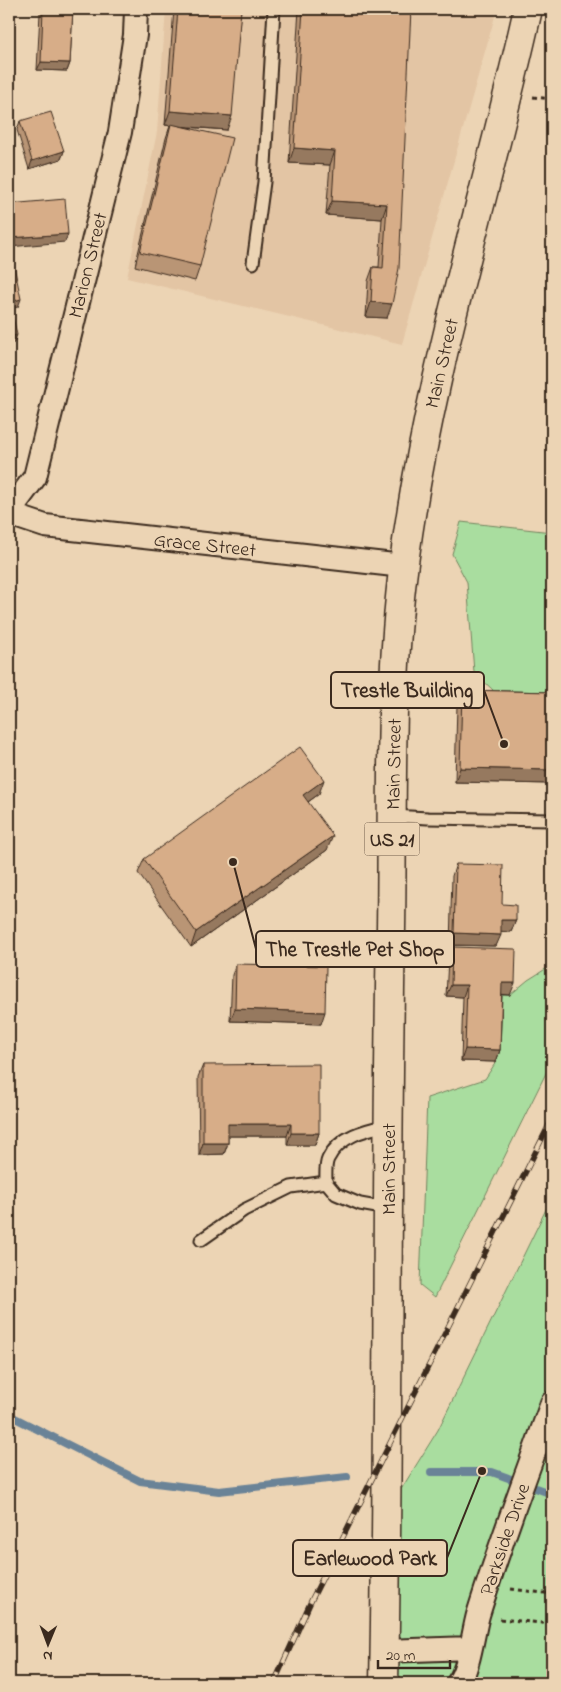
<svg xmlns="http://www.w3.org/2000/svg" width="561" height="1692" font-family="'Indie Flower',sans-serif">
  <rect width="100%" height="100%" fill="#ecd4b4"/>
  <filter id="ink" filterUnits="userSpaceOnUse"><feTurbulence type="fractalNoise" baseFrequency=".02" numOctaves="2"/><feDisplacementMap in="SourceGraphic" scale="10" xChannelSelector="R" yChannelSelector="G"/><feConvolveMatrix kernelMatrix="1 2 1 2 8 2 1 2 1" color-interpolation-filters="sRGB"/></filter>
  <g filter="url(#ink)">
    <path fill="#e3c5a4" d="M166,9h331l-95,335 -275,-66 30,-146z"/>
    <path fill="#a9dd9f" stroke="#72845e" d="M461,522l91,10v175l-58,-16 -20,-19 -7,-90 -15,-28z
      M552,965v96l-117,236 -15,-12 7,-187 58,-19 11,-17 2,-68 12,1 18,-15z
      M552,1197v486h-168l3,-171 51,-82z"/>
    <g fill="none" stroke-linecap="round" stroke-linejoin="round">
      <path stroke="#6b8397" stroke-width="8" d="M9,1415l131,66 79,10 128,-14
        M431,1472h61l60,22"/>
      <defs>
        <path id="lane" d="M253,263l11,-81 10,-173
          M392,816l36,2 124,2
          M326,1182l10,12 24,10 28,5
          M201,1240l43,-30 47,-23 35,-5c0,-7 -1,-17 2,-23 11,-23 37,-29 59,-34"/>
        <path id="street" d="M9,512l26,-35 85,-345 15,-97 1,-26
          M9,514l36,12 358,40
          M385,1651l85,-3
          M458,1683c11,-13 15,-50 20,-68 22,-72 49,-142 74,-212"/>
        <path id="primary" d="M384,1683c5,-252 2,-503 7,-755 2,-121 -3,-244 13,-365 24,-188 83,-369 124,-554"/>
      </defs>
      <use href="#lane" stroke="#3b2a1e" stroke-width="15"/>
      <use href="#street" stroke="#3b2a1e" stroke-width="26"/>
      <use href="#primary" stroke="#3b2a1e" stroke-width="31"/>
      <path stroke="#3b2a1e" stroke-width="3" stroke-dasharray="4 4" stroke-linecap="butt" d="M533,97l19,2
        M511,1589l41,5
        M500,1619l52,5
        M550,1623l2,-13"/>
      <use href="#lane" stroke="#ecd4b4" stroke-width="11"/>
      <use href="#street" stroke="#ecd4b4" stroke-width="22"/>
      <use href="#primary" stroke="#ecd4b4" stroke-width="28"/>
      <defs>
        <path id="rail" d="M274,1683l38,-84 240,-480"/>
      </defs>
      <use href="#rail" stroke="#3b2a1e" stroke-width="5.5"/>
      <use href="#rail" stroke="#ecd4b4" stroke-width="4" stroke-dasharray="11" stroke-linecap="butt"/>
    </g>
    <path fill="#b99575" stroke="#3b2a1e" d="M41,9h32l-3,54 -3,8 -30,-1 3,-57z
      M174,9h67l-14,121 -43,-3 16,139 -5,15 -60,-15 31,-128 4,-12 -5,-1z
      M299,9h112l-24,309 -21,-1 2,-36 5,-14h6l3,-48 -56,-4 4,-50 -41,-2z
      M20,121l44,30 -3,8 -32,10 -12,-39z
      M462,690l90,2v92l-97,-2 2,-78z
      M319,794l-11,8 19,48 -136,97 -53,-74 6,-14z
      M456,864l46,40 14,16 -5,12h-10l-5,14 -46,-1 2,-69z
      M452,947l58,48h-8l-2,55 -4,12 -35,-1 2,-64 -17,-1 2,-37z
      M236,964l85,60 -91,-3 2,-46z
      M203,1065l116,68 -4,12h-28v-9h-59v7l-4,11 -25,1 -1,-78z"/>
    <path fill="#96795f" stroke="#3b2a1e" d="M41,62l29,1 -3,8 -30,-1z
      M170,111l62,5 -5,14 -62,-5z
      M294,148l41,3 -5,14 -41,-2z
      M64,151l-3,8 -32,10 3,-8z
      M332,201l55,3 -5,15 -56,-4z
      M68,234l-3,8 -56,5v-9z
      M21,299l-3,8 -9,2 1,-7z
      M371,302l21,2 -5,14 -21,-1z
      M17,335l-3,8 -5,1v-7z
      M460,768l92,2v14l-97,-2z
      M324,780l-5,14 -21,15 5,-14z
      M333,836l-6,14 -136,97 5,-15z
      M501,920h15l-5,12 -14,-1z
      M454,933l47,2 -5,11 -46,-1z
      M502,983h13l-5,12 -12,-1z
      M451,985h16l-4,12 -17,-1z
      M235,1009l90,3 -4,12 -91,-3z
      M465,1049l35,1 -4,12 -35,-1z
      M228,1124h63l-4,12h-63z
      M291,1133h28l-4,12h-28z
      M203,1143h25l-4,11 -25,1z"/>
    <path fill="#d7ad88" stroke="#3b2a1e" d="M43,9h30l-3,54 -29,-1z
      M178,9h63l-9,107 -62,-5z
      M303,9h108l-12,259 -7,36 -21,-2 2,-35 10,1 4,-64 -55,-3 3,-50 -41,-3z
      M51,112l13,39 -32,10 -12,-40z
      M171,124l61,14 -32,128 -60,-14z
      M65,199l3,35 -59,4v-34z
      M14,266l7,33 -11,3 7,33 -8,2v-69z
      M462,690l90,2v78l-92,-2z
      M300,747l24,33 -21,15 30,41 -137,96 -52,-73z
      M456,864l47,1 -1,39 14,1v15h-15v15l-47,-2z
      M452,947l64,2 -1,34h-13l-2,67 -35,-1 2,-64h-16z
      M236,964l90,2 -1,46 -90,-3z
      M319,1064v69h-28v-9h-63v19h-25v-78z"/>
  </g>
  <g text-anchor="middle" stroke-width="5" stroke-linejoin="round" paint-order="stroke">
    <rect fill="#ecd4b4" stroke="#705d4b" stroke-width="1" x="364.5" y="822.5" width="55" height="33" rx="4"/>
    <g font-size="19" font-weight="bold" fill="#3b2a1e">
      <text x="392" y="846">US 21</text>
    </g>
    <g font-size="20" fill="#3b2a1e" stroke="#ecd4b4">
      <text transform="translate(87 265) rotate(-76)" y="7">Marion Street</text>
      <text transform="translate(441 363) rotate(-77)" y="7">Main Street</text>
      <text transform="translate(205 544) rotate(6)" y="7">Grace Street</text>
      <text transform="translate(393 764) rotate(-89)" y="7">Main Street</text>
      <text transform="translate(388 1169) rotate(-90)" y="7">Main Street</text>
      <text transform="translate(504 1539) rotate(-71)" y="7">Parkside Drive</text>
    </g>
  </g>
  <path fill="none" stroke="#3b2a1e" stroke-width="2" d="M504 744L484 690M233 862L256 949M482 1471L447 1558"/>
  <g fill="#3b2a1e" stroke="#ecd4b4" stroke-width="2">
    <circle cx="504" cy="744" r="5"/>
    <circle cx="233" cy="862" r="5"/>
    <circle cx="482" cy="1471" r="5"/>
  </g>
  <g fill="#ecd4b4" stroke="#3b2a1e" stroke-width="2">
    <rect x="331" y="672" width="153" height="36" rx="5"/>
    <rect x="256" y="931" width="198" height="36" rx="5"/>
    <rect x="293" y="1540" width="154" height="36" rx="5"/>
  </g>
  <g font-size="21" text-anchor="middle" font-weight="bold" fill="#3b2a1e">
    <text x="407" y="697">Trestle Building</text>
    <text x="355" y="956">The Trestle Pet Shop</text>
    <text x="370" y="1565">Earlewood Park</text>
  </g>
  <rect width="561" height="1692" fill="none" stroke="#ecd4b4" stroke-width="30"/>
  <rect x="15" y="15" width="531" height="1662" fill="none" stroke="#3b2a1e" stroke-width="2" filter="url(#ink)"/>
  <g transform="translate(48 1644) rotate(181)" stroke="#ecd4b4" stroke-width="4" paint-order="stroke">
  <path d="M0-4L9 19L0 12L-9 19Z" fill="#3b2a1e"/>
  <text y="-8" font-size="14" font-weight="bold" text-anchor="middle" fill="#3b2a1e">N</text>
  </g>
  <path d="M378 1660v8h72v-8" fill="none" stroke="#3b2a1e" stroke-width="2.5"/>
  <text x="386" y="1660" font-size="15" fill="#3b2a1e" stroke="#ecd4b4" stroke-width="4" paint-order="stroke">20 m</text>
</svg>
